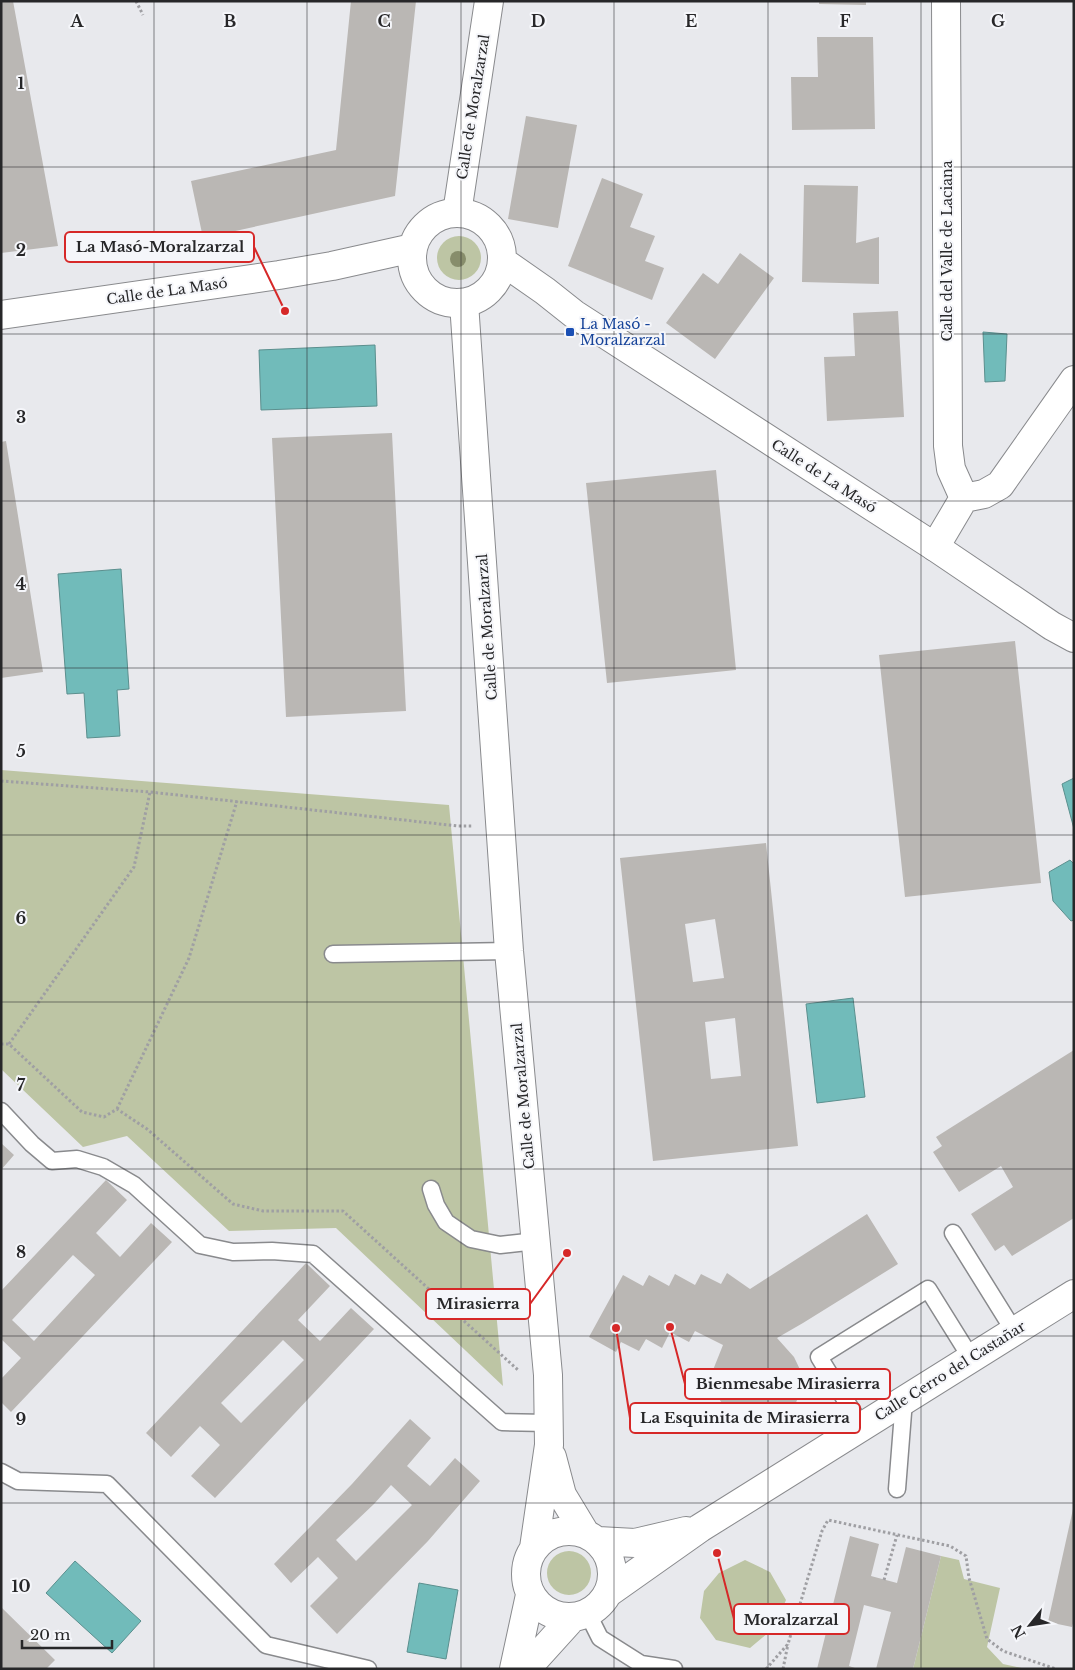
<svg xmlns="http://www.w3.org/2000/svg" width="1075" height="1670" font-family="'Libre Baskerville',serif">
  <rect width="100%" height="100%" fill="#e8e9ed"/>
  <path fill="#bdc5a4" d="M437 258a22 22 0 1 1 44 0a22 22 0 1 1-44 0Z
    M1,770l448,35 54,581 -167,-158 -107,3 -102,-95 -44,11 -82,-78z
    M547 1573a22 22 0 1 1 44 0a22 22 0 1 1-44 0Z
    M941,1556l18,4 5,19 36,9 -13,59 16,17 23,5h-113z
    M745,1560l25,12 16,28 -12,28 -24,20 -34,-8 -16,-22 4,-27 15,-18z"/>
  <path fill="#71bbba" stroke="#5b8f8e" d="M983,332l24,2 -2,47 -20,1z
    M375,345l2,61 -116,4 -2,-60z
    M121,569l8,120 -12,1 3,46 -33,2 -3,-45 -17,1 -9,-120z
    M1074,778v51l-12,-45z
    M1070,860l4,4v56l-3,1 -18,-20 -4,-29z
    M853,998l12,99 -48,6 -11,-99z
    M75,1561l66,60 -29,32 -66,-60z
    M419,1583l39,7 -12,69 -39,-7z"/>
  <path fill="#bab7b4" fill-rule="evenodd" d="M1,1h12l45,245 -57,7z
    M351,1h65l-21,195 -192,42 -12,-57 145,-31z
    M819,1h47v4l-47,-1z
    M817,37h56l2,92 -83,1 -1,-53h27z
    M526,116l51,9 -19,103 -50,-9z
    M602,178l41,16 -13,33 25,9 -10,25 19,7 -12,32 -84,-34z
    M804,185l54,1 -2,57 23,-6v47l-77,-2z
    M740,253l34,25 -59,81 -49,-36 37,-50 15,11z
    M898,311l6,106 -77,4 -3,-64 31,-1 -2,-43z
    M392,433l14,278 -120,6 -14,-279z
    M6,441l37,231 -42,6v-236z
    M716,470l20,200 -129,13 -21,-200z
    M1015,641l26,242 -136,14 -26,-242z
    M766,843l32,303 -145,15 -33,-303zM715,919l9,59 -31,4 -8,-58zM735,1018l6,58 -30,3 -6,-57z
    M1074,1050v168l-62,38 -8,-11 -9,6 -24,-37 42,-27 -12,-21 -42,26 -26,-40 9,-6 -6,-9z
    M1,1143l13,12 -13,15z
    M106,1180l21,20 -31,33 24,24 31,-34 21,19 -161,170 -10,-10v-23l20,-21 -20,-19v-48zM73,1255l22,20 -61,66 -22,-21z
    M867,1214l31,50 -95,59 -26,15 17,19 11,23 -10,25 -16,14 -20,5 -25,-4 -13,-18 -12,-22 14,-35 -28,-14 -6,11 -19,-10 -8,16 -16,-9 -7,12 -18,-9 -5,10 -27,-15 34,-62 20,11 6,-11 20,11 6,-12 20,11 6,-11 20,10 6,-11 23,16z
    M306,1263l24,23 -32,34 22,21 31,-33 23,21 -159,169 -24,-22 29,-31 -20,-19 -29,31 -25,-24zM283,1340l21,20 -63,63 -20,-20z
    M410,1419l21,19 -24,28 23,20 25,-28 25,23 -52,60 -91,93 -27,-28 28,-28 -20,-21 -27,26 -17,-19 78,-80zM391,1485l21,20 -56,56 -20,-21 38,-36z
    M1073,1509l1,111 -2,7 -24,-5z
    M850,1536l29,8 -8,32 26,7 9,-36 35,9 -28,113h-37l15,-57 -27,-7 -15,61 9,3h-41z
    M1,1607l54,53 -9,9h-45z"/>
  <g fill="none" stroke-linecap="round" stroke-linejoin="round">
    <defs>
      <path id="service" d="M333,954l176,-3
        M1,1111l31,33 20,17 25,-2 26,8 31,18 66,60 33,7 39,-1 41,3 189,168 46,1
        M431,1189l5,16 10,17 25,17 29,6 36,-4
        M953,1233l61,98
        M862,1427l-43,-70 109,-68 43,69
        M1,1472l17,9 89,3 159,161 102,24
        M897,1489l7,-89
        M588,1614l12,24 41,26 33,5"/>
      <path id="minor" d="M946,1l2,445 3,23 13,29
        M457,213l32,-212
        M464,303l45,648 39,424 1,70 -15,103
        M964,498l20,-4 16,-9 74,-105
        M935,547l29,-49
        M552,1457l10,38 23,38
        M526 1574a43 43 0 1 1 86 0a43 43 0 1 1-86 0Z
        M598,1541l37,2 51,-12
        M608,1593l92,-65 374,-234
        M514,1669l16,-74
        M526,1669l47,-52"/>
      <path id="tertiary" d="M412 258a45 45 0 1 1 90 0a45 45 0 1 1-90 0Z
        M502,261l43,30 29,23 361,233 117,79 22,12
        M1,315l278,-40 53,-9 81,-18"/>
    </defs>
    <use href="#service" stroke="#898a8d" stroke-width="19"/>
    <use href="#minor" stroke="#898a8d" stroke-width="30"/>
    <use href="#tertiary" stroke="#898a8d" stroke-width="30"/>
    <path stroke="#9f9fa3" stroke-width="3" stroke-dasharray="2.5 2.5" stroke-linecap="butt" d="M136,1l7,14
      M1,781l149,11 308,34h14
      M1,1044h8l73,68 22,5 13,-8 30,20 86,75 30,7h80l175,159
      M9,1044l125,-177 16,-75
      M117,1109l72,-151 48,-157
      M884,1580l13,-45
      M766,1669l22,-25 34,-113 6,-11 122,26 16,10 3,22 18,61 16,12 53,18
      M783,1669l5,-25"/>
    <use href="#service" stroke="#fff" stroke-width="16"/>
    <use href="#minor" stroke="#fff" stroke-width="28"/>
    <use href="#tertiary" stroke="#fff" stroke-width="28"/>
  </g>
  <circle fill="#878d6b" cx="458" cy="259" r="8"/>
  <path fill="none" stroke="#272729" stroke-width="1" stroke-opacity="0.55" d="M154,1v1668M307,1v1668M461,1v1668M614,1v1668M768,1v1668M921,1v1668M1,167h1073M1,334h1073M1,501h1073M1,668h1073M1,835h1073M1,1002h1073M1,1169h1073M1,1336h1073M1,1503h1073"/>
  <rect fill="#1a4fb4" stroke="#f5f6fa" stroke-width="2" x="565" y="327" width="10" height="10" rx="2.5"/>
  <g text-anchor="middle" stroke-width="4" stroke-linejoin="round" paint-order="stroke">
    <g font-size="14" fill="#272729" stroke="#f5f6fa">
      <text transform="translate(473 107) rotate(-81)" y="5">Calle de Moralzarzal</text>
      <text transform="translate(947 251) rotate(-90)" y="5">Calle del Valle de Laciana</text>
      <text transform="translate(167 291) rotate(-8)" y="5">Calle de La Masó</text>
      <text transform="translate(824 476) rotate(33)" y="5">Calle de La Masó</text>
      <text transform="translate(487 627) rotate(-94)" y="5">Calle de Moralzarzal</text>
      <text transform="translate(523 1096) rotate(-95)" y="5">Calle de Moralzarzal</text>
      <text transform="translate(950 1371) rotate(-32)" y="5">Calle Cerro del Castañar</text>
    </g>
    <g font-size="14" fill="#164399" stroke="#f5f6fa" text-anchor="start">
      <text x="580" y="329">La Masó -<tspan x="580" dy="16">Moralzarzal</tspan></text>
    </g>
  </g>
  <g font-size="16" text-anchor="middle" font-weight="bold" fill="#272729" stroke="#f5f6fa" stroke-width="4" stroke-linejoin="round" paint-order="stroke">
    <text x="77" y="27">A</text>
    <text x="230" y="27">B</text>
    <text x="384" y="27">C</text>
    <text x="538" y="27">D</text>
    <text x="691" y="27">E</text>
    <text x="845" y="27">F</text>
    <text x="998" y="27">G</text>
    <text x="21" y="89">1</text>
    <text x="21" y="256">2</text>
    <text x="21" y="423">3</text>
    <text x="21" y="590">4</text>
    <text x="21" y="757">5</text>
    <text x="21" y="924">6</text>
    <text x="21" y="1091">7</text>
    <text x="21" y="1258">8</text>
    <text x="21" y="1425">9</text>
    <text x="21" y="1592">10</text>
  </g>
  <path fill="none" stroke="#d62828" stroke-width="2" d="M285 311L254 247M567 1253L530 1304M670 1327L685 1384M616 1328L630 1418M717 1553L734 1619"/>
  <g fill="#d62828" stroke="#f5f6fa" stroke-width="2">
    <circle cx="285" cy="311" r="5"/>
    <circle cx="567" cy="1253" r="5"/>
    <circle cx="670" cy="1327" r="5"/>
    <circle cx="616" cy="1328" r="5"/>
    <circle cx="717" cy="1553" r="5"/>
  </g>
  <g fill="#f5f6fa" stroke="#d62828" stroke-width="2">
    <rect x="65" y="232" width="189" height="30" rx="5"/>
    <rect x="426" y="1289" width="104" height="30" rx="5"/>
    <rect x="685" y="1369" width="205" height="30" rx="5"/>
    <rect x="630" y="1403" width="230" height="30" rx="5"/>
    <rect x="734" y="1604" width="115" height="30" rx="5"/>
  </g>
  <g font-size="15" text-anchor="middle" font-weight="bold" fill="#272729">
    <text x="160" y="252">La Masó-Moralzarzal</text>
    <text x="478" y="1309">Mirasierra</text>
    <text x="788" y="1389">Bienmesabe Mirasierra</text>
    <text x="745" y="1423">La Esquinita de Mirasierra</text>
    <text x="791" y="1625">Moralzarzal</text>
  </g>
  <rect width="1075" height="1670" fill="none" stroke="#272729" stroke-width="5"/>
  <g transform="translate(1030 1625) rotate(240)" stroke="#f5f6fa" stroke-width="4" paint-order="stroke">
  <path d="M0-4L9 19L0 12L-9 19Z" fill="#272729"/>
  <text y="-8" font-size="14" font-weight="bold" text-anchor="middle" fill="#272729">N</text>
  </g>
  <path d="M22 1640v8h90v-8" fill="none" stroke="#272729" stroke-width="2.5"/>
  <text x="30" y="1640" font-size="15" fill="#272729" stroke="#f5f6fa" stroke-width="4" paint-order="stroke">20 m</text>
</svg>
